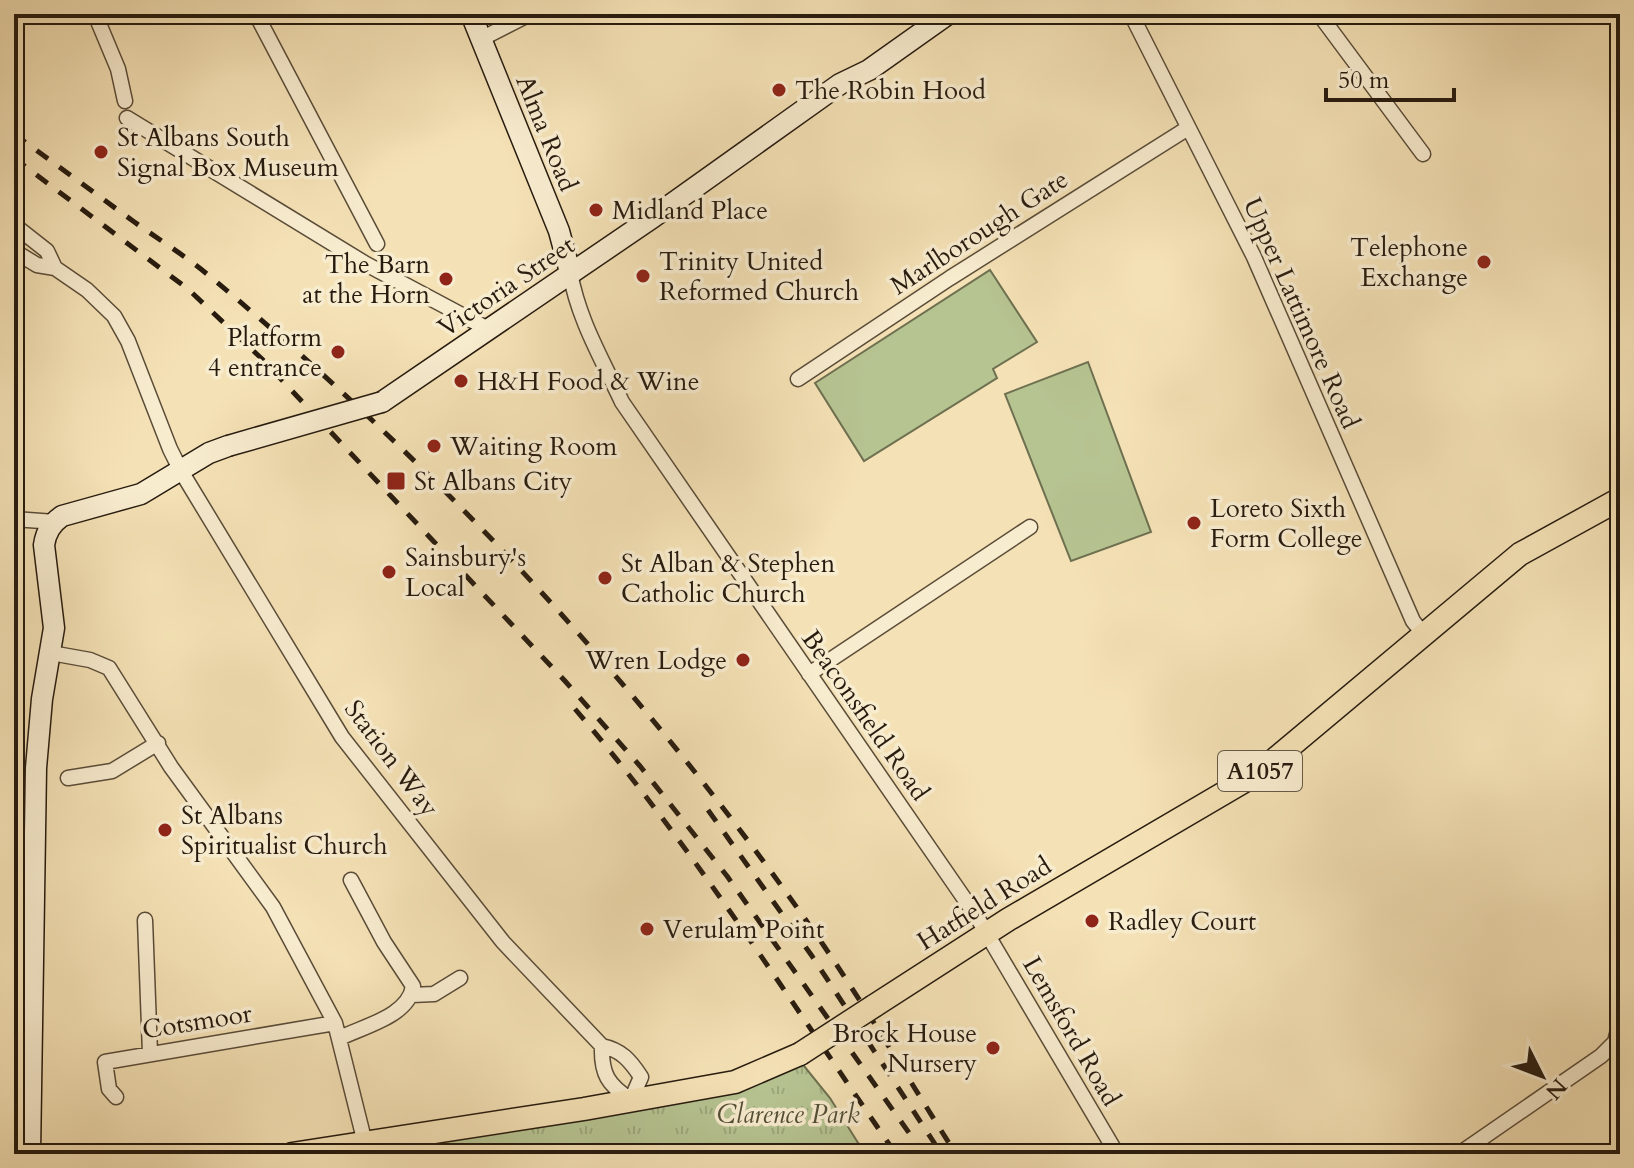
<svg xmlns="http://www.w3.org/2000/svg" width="1634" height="1168" font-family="Cardo,serif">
  <defs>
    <pattern id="park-tufts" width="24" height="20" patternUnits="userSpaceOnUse" patternTransform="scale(2)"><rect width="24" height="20" fill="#b6c492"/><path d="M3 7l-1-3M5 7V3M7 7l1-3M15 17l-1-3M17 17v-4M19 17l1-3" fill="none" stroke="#9ca87d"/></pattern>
  </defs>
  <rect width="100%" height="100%" fill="#f4e1b5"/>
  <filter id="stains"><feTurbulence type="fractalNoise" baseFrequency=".0025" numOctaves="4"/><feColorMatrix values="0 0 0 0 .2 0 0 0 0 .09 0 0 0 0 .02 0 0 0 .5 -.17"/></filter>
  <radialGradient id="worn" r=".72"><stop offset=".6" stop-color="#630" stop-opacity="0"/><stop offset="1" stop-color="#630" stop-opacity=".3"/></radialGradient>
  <path fill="url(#park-tufts)" stroke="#6e7050" stroke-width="2" d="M800,1061l30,37 35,56h-501z"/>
  <path fill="#b6c492" stroke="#6e7050" stroke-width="2" d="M990,270l47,72 -44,27 4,9 -133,83 -49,-78z
    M1088,362l63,170 -80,29 -66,-167z"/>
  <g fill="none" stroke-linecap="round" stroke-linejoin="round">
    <defs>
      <path id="minor" d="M95,14l23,55 7,32
        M256,14l121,230
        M1131,14l123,243 159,364 11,14
        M1319,14l104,140
        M481,39l49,-25
        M127,118l239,146 122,65
        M14,225l33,26 8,17
        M14,251l23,14 18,3 32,22 27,26 14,25 42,108 11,22 161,266 161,205 99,104c19,4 28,14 39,31l-10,23c-23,-15 -30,-26 -29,-54
        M570,272c8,47 32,87 52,130l355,515 140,237
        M798,379l152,-101 238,-150
        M14,519l41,3
        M51,653l39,7 19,8 62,99 102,140 62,116 30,120
        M809,674l221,-147
        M68,778l44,-7 46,-28
        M145,920l5,133
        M412,995l22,-1 26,-16
        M340,1038c24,-12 69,-22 73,-52l-29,-44 -33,-62
        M116,1097l-7,-8 -4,-27 230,-39
        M1459,1154l142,-98 14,-14 5,-20"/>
      <path id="secondary" d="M471,14l88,217 11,41
        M382,402l270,-184 188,-134 29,-14 79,-56
        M30,1154l6,-386 6,-69 12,-71 -10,-83c2,-13 7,-21 18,-29l79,-22 68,-41 19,-7"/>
      <path id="primary" d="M874,1006l135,-87 239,-140 20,-14 252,-211 100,-55
        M292,1154l292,-45 151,-27 65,-28"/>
    </defs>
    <use href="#minor" stroke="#5a4c38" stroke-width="17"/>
    <use href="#secondary" stroke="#271b0f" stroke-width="23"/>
    <use href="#primary" stroke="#271b0f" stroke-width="25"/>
    <use href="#minor" stroke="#f8eccf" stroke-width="14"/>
    <use href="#secondary" stroke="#f8eccf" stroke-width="20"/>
    <use href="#primary" stroke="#f4e1b5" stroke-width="22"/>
    <path stroke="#271b0f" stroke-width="5" stroke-dasharray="14 14" stroke-linecap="butt" d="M14,134c40,29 79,58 119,87 25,18 51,34 74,53 234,194 444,422 617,672 46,68 88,139 132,208
      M14,158l174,131 74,70 303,322 75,85 87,110 197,278
      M575,709c119,139 217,295 321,445
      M708,810l104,146 123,188"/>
    <defs>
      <path id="secondary-bridge" d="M228,446l154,-44"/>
      <path id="primary-bridge" d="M800,1054l74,-48"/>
    </defs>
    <use href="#secondary-bridge" stroke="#271b0f" stroke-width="23" stroke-linecap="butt"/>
    <use href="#primary-bridge" stroke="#271b0f" stroke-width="25" stroke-linecap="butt"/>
    <use href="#secondary-bridge" stroke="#f8eccf" stroke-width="20"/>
    <use href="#primary-bridge" stroke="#f4e1b5" stroke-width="22"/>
  </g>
  <g fill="#8f2418" stroke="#f8eccf" stroke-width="3">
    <circle cx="779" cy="90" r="8"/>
    <circle cx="101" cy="152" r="8"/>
    <circle cx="596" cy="210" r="8"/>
    <circle cx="1484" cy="262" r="8"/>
    <circle cx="643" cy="276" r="8"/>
    <circle cx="446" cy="279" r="8"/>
    <circle cx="338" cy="352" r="8"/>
    <circle cx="461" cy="381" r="8"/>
    <circle cx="434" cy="446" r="8"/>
    <rect x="386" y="471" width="20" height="20" rx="4"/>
    <circle cx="1194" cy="523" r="8"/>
    <circle cx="389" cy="572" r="8"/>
    <circle cx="605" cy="578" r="8"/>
    <circle cx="743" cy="660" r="8"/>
    <circle cx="165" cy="830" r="8"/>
    <circle cx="1092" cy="921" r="8"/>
    <circle cx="647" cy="929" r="8"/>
    <circle cx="993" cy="1048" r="8"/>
  </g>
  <g text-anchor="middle" stroke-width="7" stroke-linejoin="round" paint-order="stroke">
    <rect fill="#f8eccf" stroke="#665a49" stroke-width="2" x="1218" y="751" width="84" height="40" rx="6"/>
    <g font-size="24" font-weight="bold" fill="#271b0f">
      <text x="1260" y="779">A1057</text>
    </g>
    <g font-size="26" fill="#271b0f" stroke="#f8eccf" text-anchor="start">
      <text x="795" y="99">The Robin Hood</text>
      <text x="117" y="146">St Albans South<tspan x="117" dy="30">Signal Box Museum</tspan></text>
      <text x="612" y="219">Midland Place</text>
      <text x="1468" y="256" text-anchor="end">Telephone<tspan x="1468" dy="30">Exchange</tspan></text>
      <text x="659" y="270">Trinity United<tspan x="659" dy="30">Reformed Church</tspan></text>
      <text x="430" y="273" text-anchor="end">The Barn<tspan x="430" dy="30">at the Horn</tspan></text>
      <text x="322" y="346" text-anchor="end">Platform<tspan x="322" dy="30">4 entrance</tspan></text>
      <text x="477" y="390">H&amp;H Food &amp; Wine</text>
      <text x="450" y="455">Waiting Room</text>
      <text x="414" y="490">St Albans City</text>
      <text x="1210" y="517">Loreto Sixth<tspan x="1210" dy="30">Form College</tspan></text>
      <text x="405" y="566">Sainsbury's<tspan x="405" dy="30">Local</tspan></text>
      <text x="621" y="572">St Alban &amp; Stephen<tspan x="621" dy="30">Catholic Church</tspan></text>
      <text x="727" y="669" text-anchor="end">Wren Lodge</text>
      <text x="181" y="824">St Albans<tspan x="181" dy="30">Spiritualist Church</tspan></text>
      <text x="1108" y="930">Radley Court</text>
      <text x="663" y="938">Verulam Point</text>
      <text x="977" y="1042" text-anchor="end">Brock House<tspan x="977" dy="30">Nursery</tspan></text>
    </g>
    <g font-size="26" fill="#271b0f" stroke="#f8eccf">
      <text transform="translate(547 133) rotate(68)" y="9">Alma Road</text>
      <text transform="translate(979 232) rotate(-33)" y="9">Marlborough Gate</text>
      <text transform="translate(506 286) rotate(-34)" y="9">Victoria Street</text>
      <text transform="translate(1302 313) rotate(66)" y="9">Upper Lattimore Road</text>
      <text transform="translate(866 715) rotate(55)" y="9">Beaconsfield Road</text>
      <text transform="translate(392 758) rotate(53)" y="9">Station Way</text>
      <text transform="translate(984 903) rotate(-32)" y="9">Hatfield Road</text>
      <text transform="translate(197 1021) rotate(-9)" y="9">Cotsmoor</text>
      <text transform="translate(1072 1031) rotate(60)" y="9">Lemsford Road</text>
    </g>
    <g font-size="26" font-style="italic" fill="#524e36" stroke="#f8eccf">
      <text x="788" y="1123">Clarence Park</text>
    </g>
  </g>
  <rect width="1634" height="1168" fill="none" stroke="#f4e1b5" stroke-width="48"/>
  <rect x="16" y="16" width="1602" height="1136" fill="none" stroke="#271b0f" stroke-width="4"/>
  <rect x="24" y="24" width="1586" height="1120" fill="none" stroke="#271b0f" stroke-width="2"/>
  <g transform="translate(1542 1076) rotate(132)" stroke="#f8eccf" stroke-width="6" paint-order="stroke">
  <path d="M0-6L14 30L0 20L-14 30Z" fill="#271b0f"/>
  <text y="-12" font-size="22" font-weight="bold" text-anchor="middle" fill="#271b0f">N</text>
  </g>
  <path d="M1326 88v12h128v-12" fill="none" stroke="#271b0f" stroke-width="4"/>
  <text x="1338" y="88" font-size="24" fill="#271b0f" stroke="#f8eccf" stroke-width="6" paint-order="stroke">50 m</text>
  <rect width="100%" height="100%" filter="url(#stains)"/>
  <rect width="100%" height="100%" fill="url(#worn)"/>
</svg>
